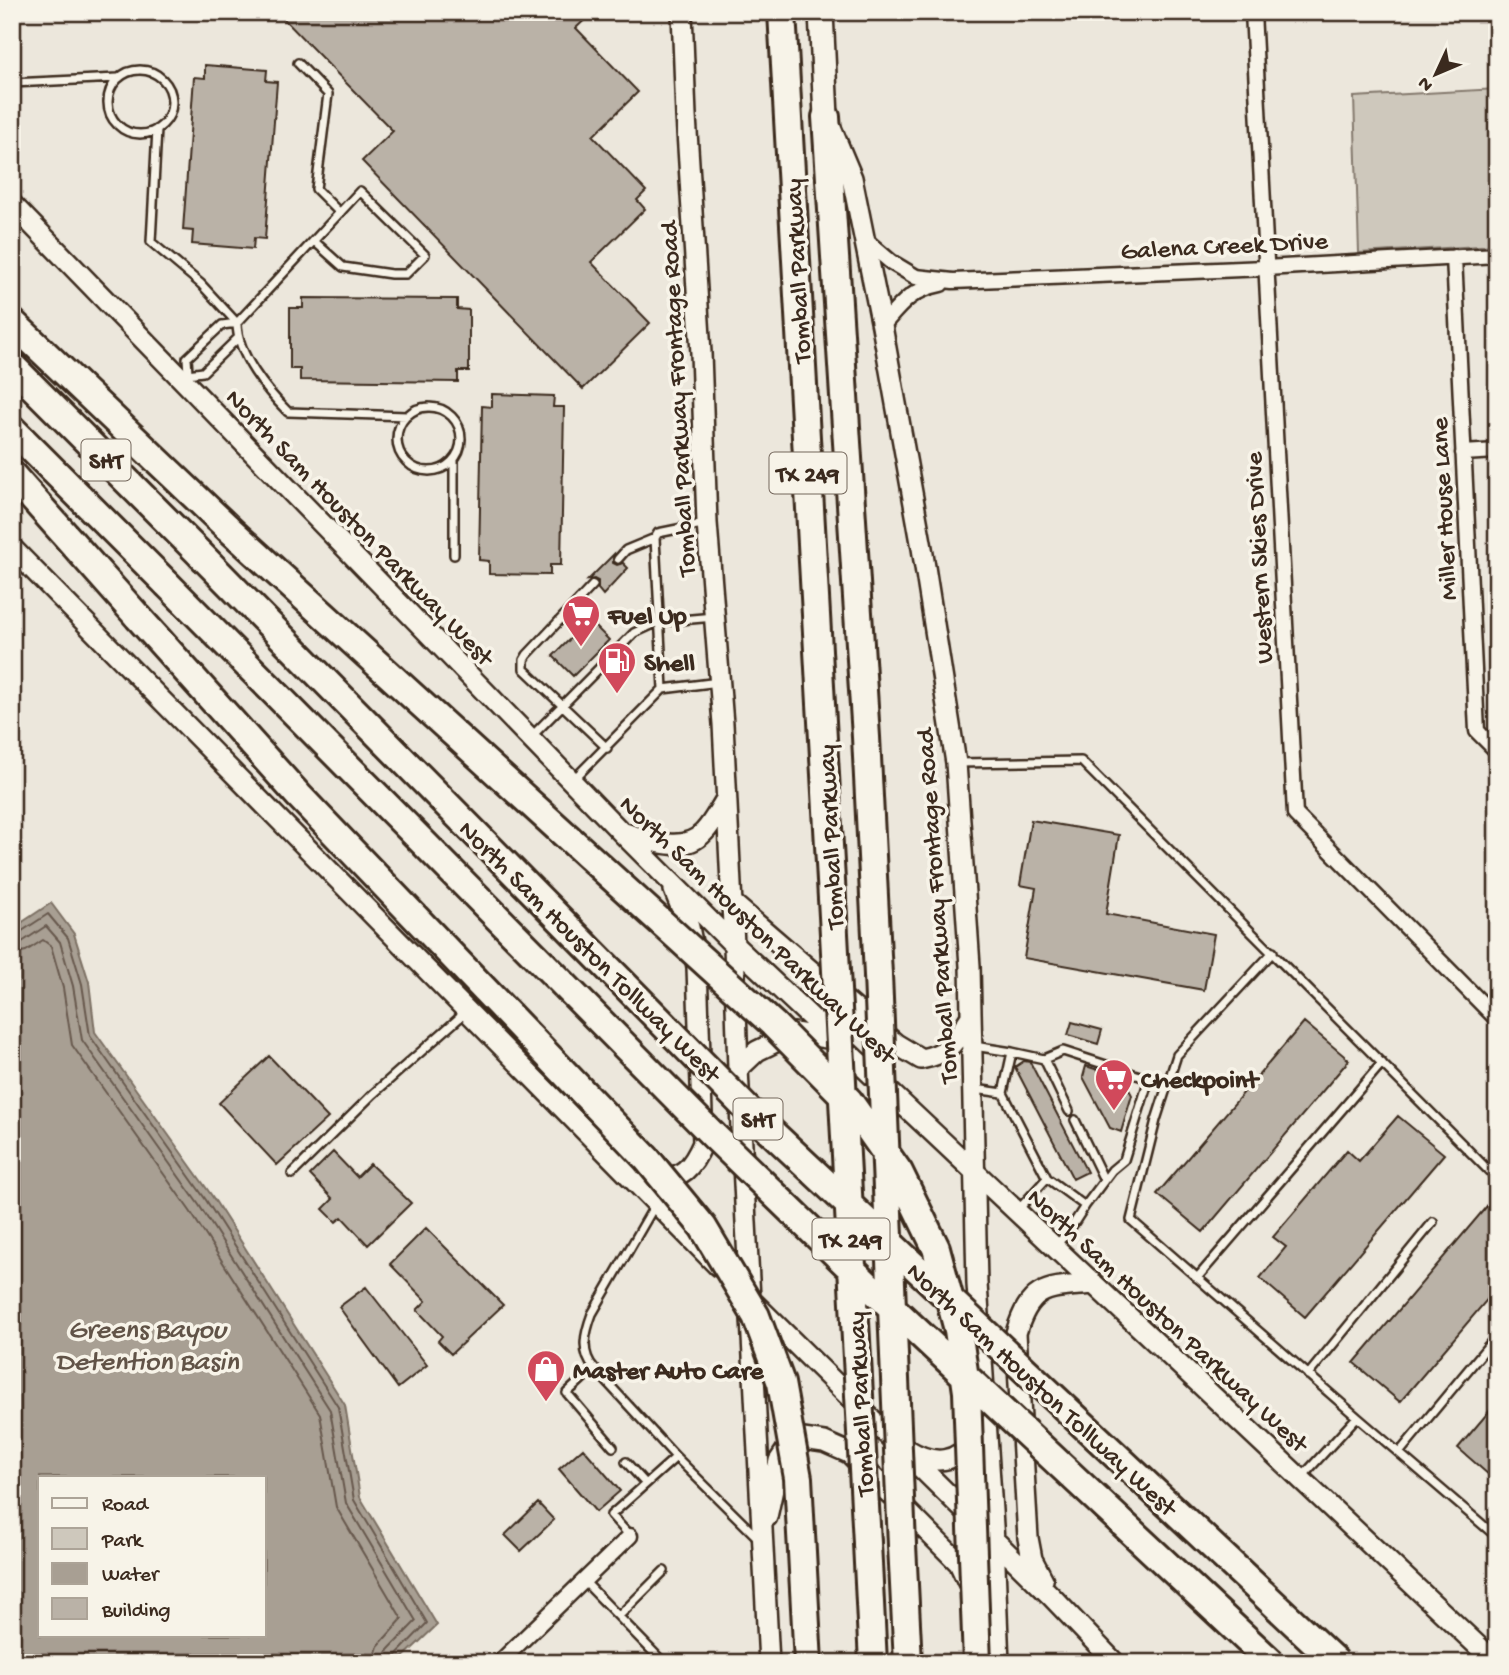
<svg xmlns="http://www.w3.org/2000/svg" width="1509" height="1675" font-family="'Gochi Hand',sans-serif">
  <rect width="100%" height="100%" fill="#ece7dc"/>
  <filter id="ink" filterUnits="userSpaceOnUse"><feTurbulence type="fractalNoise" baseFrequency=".0143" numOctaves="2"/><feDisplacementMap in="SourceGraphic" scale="14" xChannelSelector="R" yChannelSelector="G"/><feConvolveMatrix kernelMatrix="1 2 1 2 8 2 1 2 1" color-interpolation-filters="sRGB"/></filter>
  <g filter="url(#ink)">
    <path fill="#cec8bc" stroke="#84796d" stroke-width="2" d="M1497,89v156l-138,8 -5,-156z"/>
    <path fill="#a89f93" stroke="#7c7064" stroke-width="2" fill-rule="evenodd" d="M51,903l23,31 15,48 6,50 117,164 133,209 15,92 77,128 -40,38h-385v-734zM40,1477h224v158h-224z"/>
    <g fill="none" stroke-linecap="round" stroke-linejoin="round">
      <path stroke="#67594d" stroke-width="2" d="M12,934l7,-1 29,-19 20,24 14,46 8,52 116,164 132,207 16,93 73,123 -32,33 -2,7
        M12,943l10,-1 24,-16 14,16 13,44 9,54 117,165 131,205 16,93 70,118 -28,29 -4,13
        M12,954l14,-3 17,-11 8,6 12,42 9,57 118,166 130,203 16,93 66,112 -24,27 -5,17"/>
    </g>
    <path fill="#bab2a7" stroke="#3b2a1e" stroke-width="2" d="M277,12h316l-17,16 62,64 -45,44 53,55 -9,9 8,9 -54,53 59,61 -67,66 -221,-228 31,-30z
      M205,65l62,5 -1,11 11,1 -12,157 -11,-1 -1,11 -61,-5 1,-13 -10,-1 11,-153 11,1z
      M303,298l154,1v10l12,1v61h-11v11l-158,-2v-11h-10v-61h13z
      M492,394l62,2 -1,11h11l-3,158h-11v10l-61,-1v-13l-10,-1 3,-154 10,1z
      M614,554l-1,9 4,2 6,-2 5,5 -25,27 -5,-6v-8l-4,-2 -6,1z
      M589,620l20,20 -36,36 -20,-20z
      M1031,820l88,15 -13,79 108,20 -10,56 -180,-32 12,-70 -16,-3z
      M1072,1022l30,8 -4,14 -30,-9z
      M1304,1022l45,38 -146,172 -46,-38z
      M269,1056l59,62 -51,47 -58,-62z
      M1024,1061l6,1 57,110 -14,7 -58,-112z
      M1086,1066l37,12 9,17 -11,37 -11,-4 -27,-51z
      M1398,1116l46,38 -139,163 -45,-39 26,-31 -13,-10 74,-87 12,11z
      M333,1152l24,25 13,-13 41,39 -43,42 -26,-28 -6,5 -13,-13 10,-10 -23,-24z
      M1487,1206l10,8v74l-97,114 -46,-39z
      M426,1228l77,77 -52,49 -13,-13 4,-5 -25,-26 9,-9 -36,-37z
      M366,1287l61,78 -29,23 -59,-81z
      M1497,1402v80l-39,-34z
      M583,1448l37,43 -24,21 -37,-43z
      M538,1503l16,17 -33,31 -16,-16z"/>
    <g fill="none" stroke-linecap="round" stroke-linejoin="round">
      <defs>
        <path id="service" d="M298,63l30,31 -12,95 24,24
          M108 102a32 32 0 1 1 64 0a32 32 0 1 1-64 0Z
          M12,83l106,-5
          M157,129l-6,113 50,42 36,39 123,-132 65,64 -19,19h-15l-48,-7 -29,-26
          M188,373l-1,-15 35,-33 15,-2c0,32 30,68 51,89l119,4
          M187,374l16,-2 35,-34
          M397 439a32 32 0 1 1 64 0a32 32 0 1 1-64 0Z
          M454,460v95
          M618,559l8,-9 29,-12
          M593,585l-66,70 -3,5v9l83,79
          M663,689l-8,-151 3,-5 49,-10
          M530,738l104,-105 24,-11 56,-5
          M956,763l125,-2 416,418
          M573,780l90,-91 56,-7
          M1273,952l-96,103 -21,65 -25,100 226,197
          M974,1046l38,6 -9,41
          M1012,1052l32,7 19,-8 86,28 -25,81 -12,10 -27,36
          M1044,1059l25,52
          M975,1089l28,4 44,85 38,28 -18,28 -13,12
          M1075,1120l29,60
          M292,1174l81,-80 93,-82
          M655,1205l-63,109c-7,19 -12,38 2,54l82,89 83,82
          M1017,1211l30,-33
          M1197,1278l185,-215
          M594,1368l-27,25 46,54
          M1308,1375l125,-153
          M1399,1453l98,-118
          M626,1462l19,21
          M1301,1478l56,-61 140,120
          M630,1536l-19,-21 65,-58
          M584,1581l80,82
          M619,1616l45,-45"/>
        <path id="minor" d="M1253,12l42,802 202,205
          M864,239l27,23 25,15 37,4 312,-13 232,-13
          M1454,257l23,474 20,20
          M882,326c20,-23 29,-36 59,-42
          M1463,453l34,-2
          M499,1663l131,-127"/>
        <path id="secondary" d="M682,12l4,104 15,237 6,170 16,201 11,221 4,124 31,594
          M831,128l21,50 30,148 40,222 34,215 14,203 7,318 17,257 5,122
          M12,204l610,629 112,112 762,718
          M12,548l706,718
          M624,833c25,7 59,22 80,-1 9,-9 15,-22 22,-33
          M730,901l166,143 25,15c31,-6 34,-18 50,-43
          M738,1069l19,-18 37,-18 39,6
          M655,1181c28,-3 37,-13 48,-38l-6,-176 -8,-40 -15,-37
          M754,1303l297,293 64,67
          M908,1450c27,16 48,14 67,-12
          M767,1517l12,-56 10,-15 14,-7 21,3 25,11 110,110 12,26
          M1043,1580l-11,-21 -4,-21 -12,-205c15,-49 32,-45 78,-49"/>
        <path id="primary" d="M821,12l5,105"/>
        <path id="motorway" d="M782,12l52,922
          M826,117l40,620 12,238
          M12,322l216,206
          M12,366l188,188
          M12,429l155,155
          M12,475l126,142
          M867,1543l6,120
          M902,1545l6,118"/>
      </defs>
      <use href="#service" stroke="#3b2a1e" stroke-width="12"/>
      <use href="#minor" stroke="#3b2a1e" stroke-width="19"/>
      <use href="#secondary" stroke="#3b2a1e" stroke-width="24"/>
      <use href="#primary" stroke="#3b2a1e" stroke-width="28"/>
      <use href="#motorway" stroke="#3b2a1e" stroke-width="32"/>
      <use href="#service" stroke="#f7f3e8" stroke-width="7"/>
      <use href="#minor" stroke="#f7f3e8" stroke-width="14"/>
      <use href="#secondary" stroke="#f7f3e8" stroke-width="19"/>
      <use href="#primary" stroke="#f7f3e8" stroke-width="23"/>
      <use href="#motorway" stroke="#f7f3e8" stroke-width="26"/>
      <defs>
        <path id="motorway-bridge" d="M228,528l545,496 76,77 50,71 37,76 22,82 9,62 10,271
          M200,554l551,559 586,550
          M167,584l548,553 157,152 400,374
          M138,617l161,179 348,363 56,68 53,89 25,67 17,95 10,185
          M834,934l33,609
          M878,975l24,570"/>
      </defs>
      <use href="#motorway-bridge" stroke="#3b2a1e" stroke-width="32" stroke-linecap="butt"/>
      <use href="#motorway-bridge" stroke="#f7f3e8" stroke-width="26"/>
    </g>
  </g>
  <defs>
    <symbol id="supermarket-pin" viewBox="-11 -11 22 30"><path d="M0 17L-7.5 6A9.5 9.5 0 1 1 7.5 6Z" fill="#d1495b" stroke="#f7f3e8"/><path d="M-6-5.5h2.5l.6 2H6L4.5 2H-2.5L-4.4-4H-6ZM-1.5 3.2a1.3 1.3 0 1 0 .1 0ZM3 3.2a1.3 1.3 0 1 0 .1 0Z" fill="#fff"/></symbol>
    <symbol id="fuel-pin" viewBox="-11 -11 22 30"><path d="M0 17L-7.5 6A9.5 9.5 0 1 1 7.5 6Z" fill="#d1495b" stroke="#f7f3e8"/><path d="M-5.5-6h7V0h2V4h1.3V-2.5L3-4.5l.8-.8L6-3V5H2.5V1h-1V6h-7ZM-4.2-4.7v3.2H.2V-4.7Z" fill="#fff"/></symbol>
    <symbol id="shop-pin" viewBox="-11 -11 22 30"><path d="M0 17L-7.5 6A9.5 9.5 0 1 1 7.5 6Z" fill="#d1495b" stroke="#f7f3e8"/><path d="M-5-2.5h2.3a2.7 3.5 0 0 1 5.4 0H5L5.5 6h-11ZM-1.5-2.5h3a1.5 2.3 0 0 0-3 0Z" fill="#fff"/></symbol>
  </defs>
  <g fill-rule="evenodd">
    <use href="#supermarket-pin" x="559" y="592" width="44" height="60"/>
    <use href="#fuel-pin" x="595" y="639" width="44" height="60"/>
    <use href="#supermarket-pin" x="1092" y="1056" width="44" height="60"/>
    <use href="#shop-pin" x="524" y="1347" width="44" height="60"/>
  </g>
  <g text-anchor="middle" stroke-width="7" stroke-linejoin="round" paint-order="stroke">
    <g fill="#f7f3e8" stroke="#73665b" stroke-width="2">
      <rect x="81.5" y="439.5" width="49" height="41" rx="5"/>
      <rect x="769.5" y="452.5" width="77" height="41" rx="5"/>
      <rect x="733.5" y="1098.5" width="49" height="41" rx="5"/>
      <rect x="812.5" y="1218.5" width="77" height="41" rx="5"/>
    </g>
    <g font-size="24" font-weight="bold" fill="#3b2a1e">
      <text x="106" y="468">SHT</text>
      <text x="808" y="481">TX 249</text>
      <text x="758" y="1127">SHT</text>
      <text x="851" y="1247">TX 249</text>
    </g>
    <g font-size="26" fill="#3b2a1e" stroke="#f7f3e8">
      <text transform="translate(1224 244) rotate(-3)" y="9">Galena Creek Drive</text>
      <text transform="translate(796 271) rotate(-93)" y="9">Tomball Parkway</text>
      <text transform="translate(676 399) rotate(-93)" y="9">Tomball Parkway Frontage Road</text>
      <text transform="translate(1442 509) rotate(-93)" y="9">Miller House Lane</text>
      <text transform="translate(361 526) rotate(46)" y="9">North Sam Houston Parkway West</text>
      <text transform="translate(1257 558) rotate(-93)" y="9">Western Skies Drive</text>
      <text transform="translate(829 837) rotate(-93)" y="9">Tomball Parkway</text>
      <text transform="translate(935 906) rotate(-94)" y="9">Tomball Parkway Frontage Road</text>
      <text transform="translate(759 928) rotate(44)" y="9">North Sam Houston Parkway West</text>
      <text transform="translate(591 950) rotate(45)" y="9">North Sam Houston Tollway West</text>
      <text transform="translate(1169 1319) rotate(43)" y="9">North Sam Houston Parkway West</text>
      <text transform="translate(1043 1388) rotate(43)" y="9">North Sam Houston Tollway West</text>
      <text transform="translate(859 1404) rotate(-93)" y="9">Tomball Parkway</text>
    </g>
    <g font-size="26" font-weight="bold" fill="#3b2a1e" stroke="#f7f3e8" text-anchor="start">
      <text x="608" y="623">Fuel Up</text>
      <text x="644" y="670">Shell</text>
      <text x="1141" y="1087">Checkpoint</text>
      <text x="573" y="1378">Master Auto Care</text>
    </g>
    <g font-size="28" font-style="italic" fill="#615347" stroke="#f7f3e8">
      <text x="147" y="1337">Greens Bayou<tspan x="147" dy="32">Detention Basin</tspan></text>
    </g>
  </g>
  <rect width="1509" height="1675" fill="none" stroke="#f7f3e8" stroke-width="42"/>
  <rect x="21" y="21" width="1467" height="1633" fill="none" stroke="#3b2a1e" stroke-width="2.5" filter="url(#ink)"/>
  <rect x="38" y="1476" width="228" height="161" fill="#f7f3e8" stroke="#aca397" stroke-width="2"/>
  <rect x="52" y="1498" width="35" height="10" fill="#f7f3e8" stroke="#aca397" stroke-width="2"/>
  <text x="102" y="1510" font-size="21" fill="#3b2a1e">Road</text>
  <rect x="52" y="1528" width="35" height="21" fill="#cec8bc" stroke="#aca397" stroke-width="2"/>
  <text x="102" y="1546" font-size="21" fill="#3b2a1e">Park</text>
  <rect x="52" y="1563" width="35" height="21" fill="#a89f93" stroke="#aca397" stroke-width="2"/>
  <text x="102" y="1580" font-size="21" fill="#3b2a1e">Water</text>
  <rect x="52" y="1598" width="35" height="21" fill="#bab2a7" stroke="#aca397" stroke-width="2"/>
  <text x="102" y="1616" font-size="21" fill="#3b2a1e">Building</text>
  <g transform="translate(1436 74) rotate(226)" stroke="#f7f3e8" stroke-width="5" paint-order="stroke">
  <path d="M0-5L12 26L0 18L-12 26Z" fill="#3b2a1e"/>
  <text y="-10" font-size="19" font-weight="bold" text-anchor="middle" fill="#3b2a1e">N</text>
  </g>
</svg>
